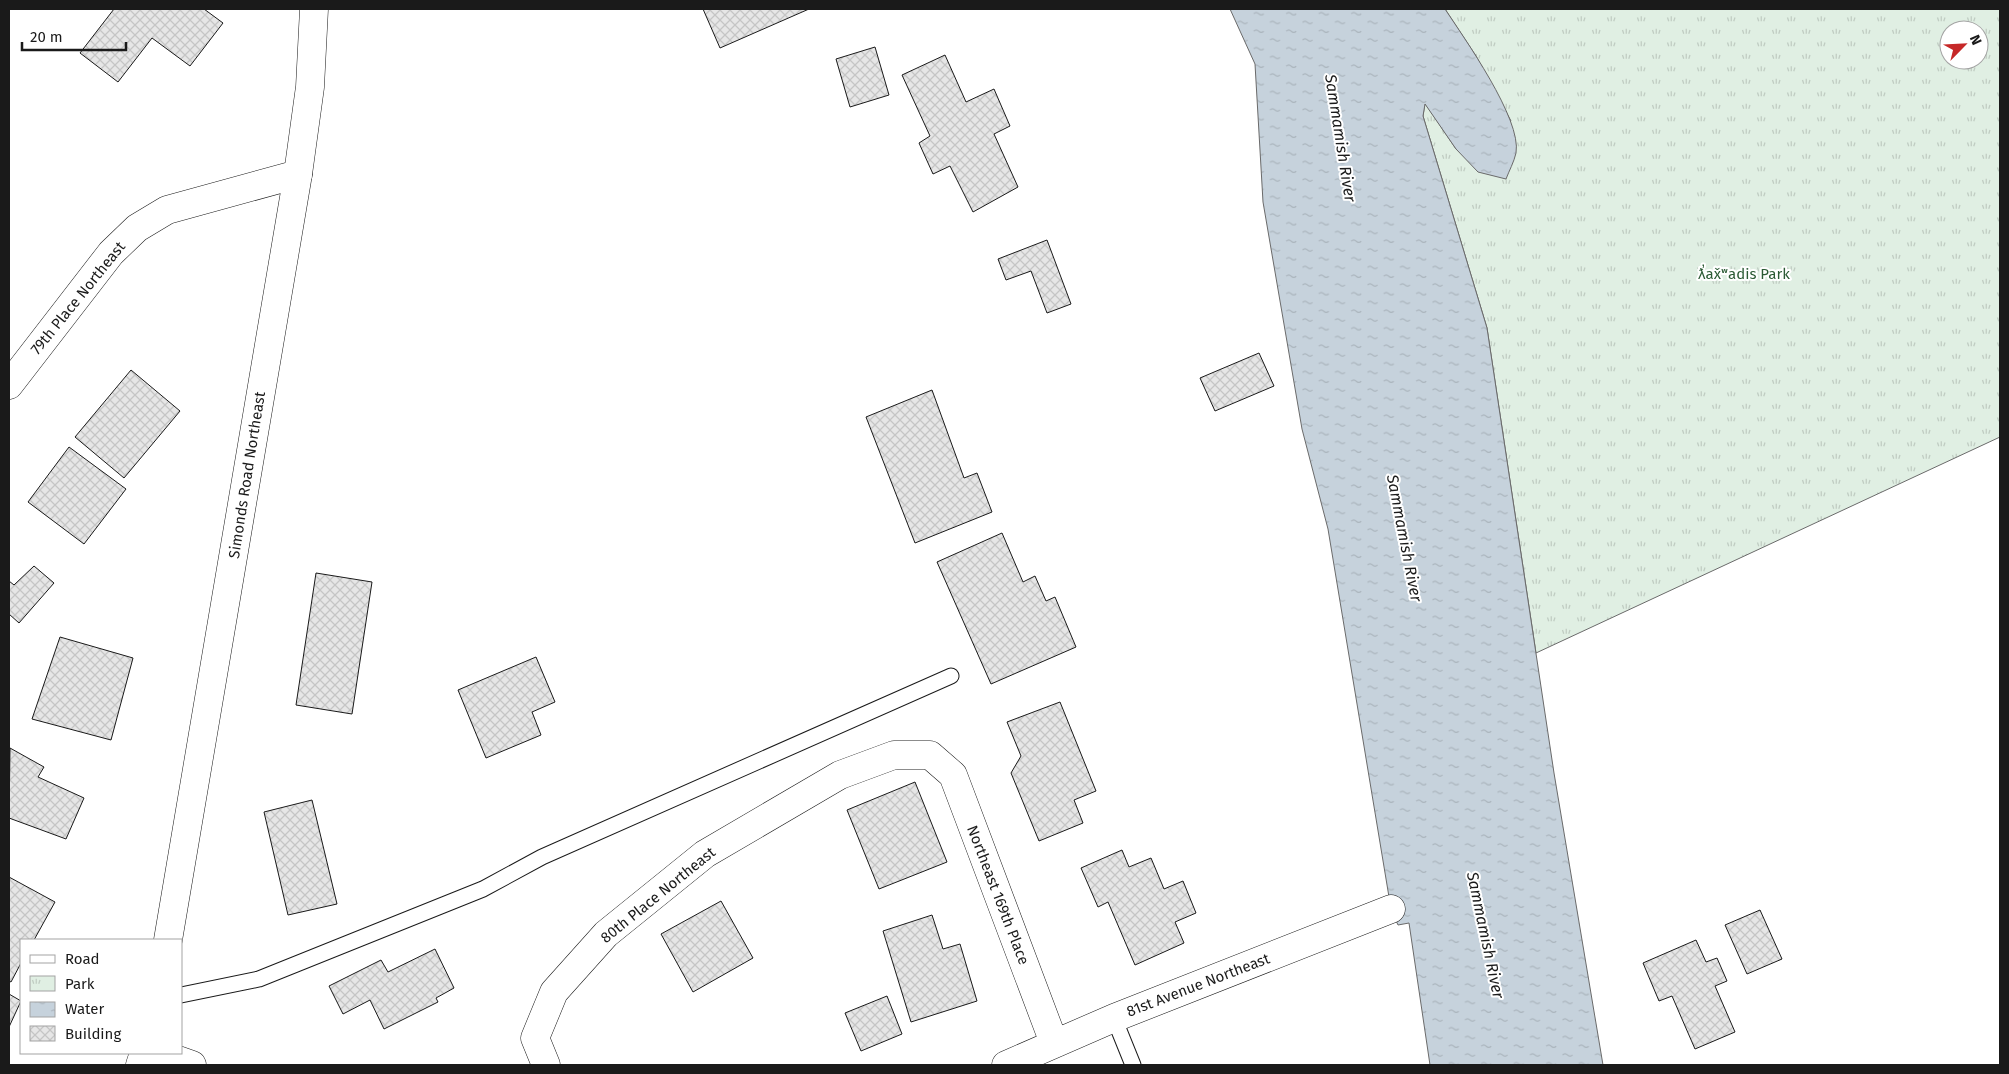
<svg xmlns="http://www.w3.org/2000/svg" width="2009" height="1074" font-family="'Fira Sans',sans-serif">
  <defs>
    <pattern id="park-tufts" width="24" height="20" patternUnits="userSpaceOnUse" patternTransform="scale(1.25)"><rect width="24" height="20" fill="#e0efe3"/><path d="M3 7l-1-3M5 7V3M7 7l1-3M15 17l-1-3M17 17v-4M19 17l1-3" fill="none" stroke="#c0ccc2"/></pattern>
    <pattern id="water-ripples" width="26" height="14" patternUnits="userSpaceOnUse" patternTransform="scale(1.25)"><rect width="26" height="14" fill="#c6d2dc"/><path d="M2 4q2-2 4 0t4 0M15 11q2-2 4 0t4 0" fill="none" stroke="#aab4bc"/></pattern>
    <pattern id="building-cross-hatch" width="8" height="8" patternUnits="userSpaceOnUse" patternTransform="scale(1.25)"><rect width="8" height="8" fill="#e6e6e6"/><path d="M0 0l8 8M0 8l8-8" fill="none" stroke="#c5c5c5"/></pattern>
  </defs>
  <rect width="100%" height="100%" fill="#fff"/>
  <path fill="url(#park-tufts)" stroke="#6a6a6a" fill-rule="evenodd" d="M1445,9h555v428l-464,216 -49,-325 -64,-212 2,-13 31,46 55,-28 -35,-65zM1949,30h30v30h-30z"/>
  <path fill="url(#water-ripples)" stroke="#6a6a6a" d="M1230,9h215c19,29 77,110 71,144 -2,9 -7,18 -10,26l-28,-7 -22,-23 -31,-45 -2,12 64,212 67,445 49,292h-173l-21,-142 -11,2 -7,-16 -63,-380 -26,-100 -39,-227 -8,-138z"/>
  <path fill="url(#building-cross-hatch)" stroke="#1a1a1a" d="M114,9h90l19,14 -33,43 -38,-28 -34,44 -38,-29z
    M703,9h106l-89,39z
    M875,47l14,48 -39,12 -14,-48z
    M945,55l21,47 28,-13 16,37 -16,8 24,53 -45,25 -23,-46 -17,8 -14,-31 11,-7 -28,-61z
    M1047,240l24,64 -24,9 -16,-42 -25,9 -8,-21z
    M1259,353l15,33 -59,25 -15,-33z
    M131,370l49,41 -56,67 -49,-41z
    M932,390l32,88 13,-5 15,39 -77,31 -49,-126z
    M69,447l57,42 -42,55 -56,-42z
    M1002,533l21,49 12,-6 11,25 9,-4 21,50 -85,37 -54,-122z
    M34,566l20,17 -35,40 -10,-9v-33l5,4z
    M316,573l56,9 -20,132 -56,-9z
    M60,637l73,21 -22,82 -79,-21z
    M536,657l19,45 -23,10 9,23 -55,23 -28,-68z
    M1060,702l36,89 -22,9 9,23 -44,18 -28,-68 10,-17 -14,-34z
    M10,748l34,19 -6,10 46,21 -18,41 -57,-21z
    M915,782l32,80 -68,27 -32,-79z
    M312,800l25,104 -49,11 -24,-103z
    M1122,850l7,17 22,-9 13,31 19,-8 13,32 -21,9 9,21 -49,22 -27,-63 -10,5 -17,-39z
    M9,877l46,25 -21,38h-13v23l-10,19 -2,-1z
    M721,901l32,57 -60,34 -32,-58z
    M1760,910l22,49 -35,15 -22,-49z
    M932,915l11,34 17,-5 17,57 -66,21 -28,-91z
    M1696,940l10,22 11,-4 10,23 -12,5 20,46 -40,17 -23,-53 -13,5 -16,-38z
    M435,949l19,39 -18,10 2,4 -54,27 -14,-29 -27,14 -14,-28 52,-26 7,12z
    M9,994l12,7 -12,26z
    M887,996l15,38 -41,17 -16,-38z"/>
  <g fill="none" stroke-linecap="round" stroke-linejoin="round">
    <defs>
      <path id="lane" d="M181,995l78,-16 224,-90 59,-32 409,-181
        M1114,1018l19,47"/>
      <path id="street" d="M9,385l102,-132 26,-25 30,-18 131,-36
        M158,1053l34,12
        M546,1065l-11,-27 19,-46 52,-58 99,-80 135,-79 54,-20h36l23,20 101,268
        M1006,1065l108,-47 277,-109"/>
      <path id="secondary" d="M168,940l130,-766 12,-87 4,-78
        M140,1065l4,-12"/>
    </defs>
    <use href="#lane" stroke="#1a1a1a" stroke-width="17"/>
    <use href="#street" stroke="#1a1a1a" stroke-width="29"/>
    <use href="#secondary" stroke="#1a1a1a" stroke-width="29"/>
    <use href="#lane" stroke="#fff" stroke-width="15"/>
    <use href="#street" stroke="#fff" stroke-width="28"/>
    <use href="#secondary" stroke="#fff" stroke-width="28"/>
  </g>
  <g text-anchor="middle" stroke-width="4" stroke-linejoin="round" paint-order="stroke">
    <g font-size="15" fill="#2b5a34" stroke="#fff">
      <text x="1744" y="279">ƛ̕ax̌ʷadis Park</text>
    </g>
    <g font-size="15" fill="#1a1a1a" stroke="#fff">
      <text transform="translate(78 298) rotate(-51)" y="5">79th Place Northeast</text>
      <text transform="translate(247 475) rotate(-81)" y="5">Simonds Road Northeast</text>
      <text transform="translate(658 895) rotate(-39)" y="5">80th Place Northeast</text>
      <text transform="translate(998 895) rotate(69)" y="5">Northeast 169th Place</text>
      <text transform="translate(1198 985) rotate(-21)" y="5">81st Avenue Northeast</text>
    </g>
    <g font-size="16" font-style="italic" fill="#1a1a1a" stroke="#fff">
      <text transform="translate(1341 138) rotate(81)" y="6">Sammamish River</text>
      <text transform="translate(1405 538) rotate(79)" y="6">Sammamish River</text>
      <text transform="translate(1486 935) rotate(78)" y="6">Sammamish River</text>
    </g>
  </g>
  <rect width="2009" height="1074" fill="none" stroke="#1a1a1a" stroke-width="20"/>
  <rect x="20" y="939" width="162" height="115" fill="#ffffff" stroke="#a3a3a3"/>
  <rect x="30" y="955" width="25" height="8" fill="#ffffff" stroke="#a3a3a3"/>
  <text x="65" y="964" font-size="15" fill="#1a1a1a">Road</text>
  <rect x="30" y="976" width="25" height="15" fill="url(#park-tufts)" stroke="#a3a3a3"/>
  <text x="65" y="989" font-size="15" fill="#1a1a1a">Park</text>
  <rect x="30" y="1002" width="25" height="15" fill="url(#water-ripples)" stroke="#a3a3a3"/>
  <text x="65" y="1014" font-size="15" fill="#1a1a1a">Water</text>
  <rect x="30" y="1026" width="25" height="15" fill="url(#building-cross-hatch)" stroke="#a3a3a3"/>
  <text x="65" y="1039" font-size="15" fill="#1a1a1a">Building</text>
  <g transform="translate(1964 45) rotate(66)"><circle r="24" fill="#ffffff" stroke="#a3a3a3"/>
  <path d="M0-4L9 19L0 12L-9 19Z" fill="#c62828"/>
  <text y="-8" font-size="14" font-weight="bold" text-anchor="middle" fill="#1a1a1a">N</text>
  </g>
  <path d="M22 42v8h104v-8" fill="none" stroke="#1a1a1a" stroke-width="2.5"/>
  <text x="30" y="42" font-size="15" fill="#1a1a1a" stroke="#ffffff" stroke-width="4" paint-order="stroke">20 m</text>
</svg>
